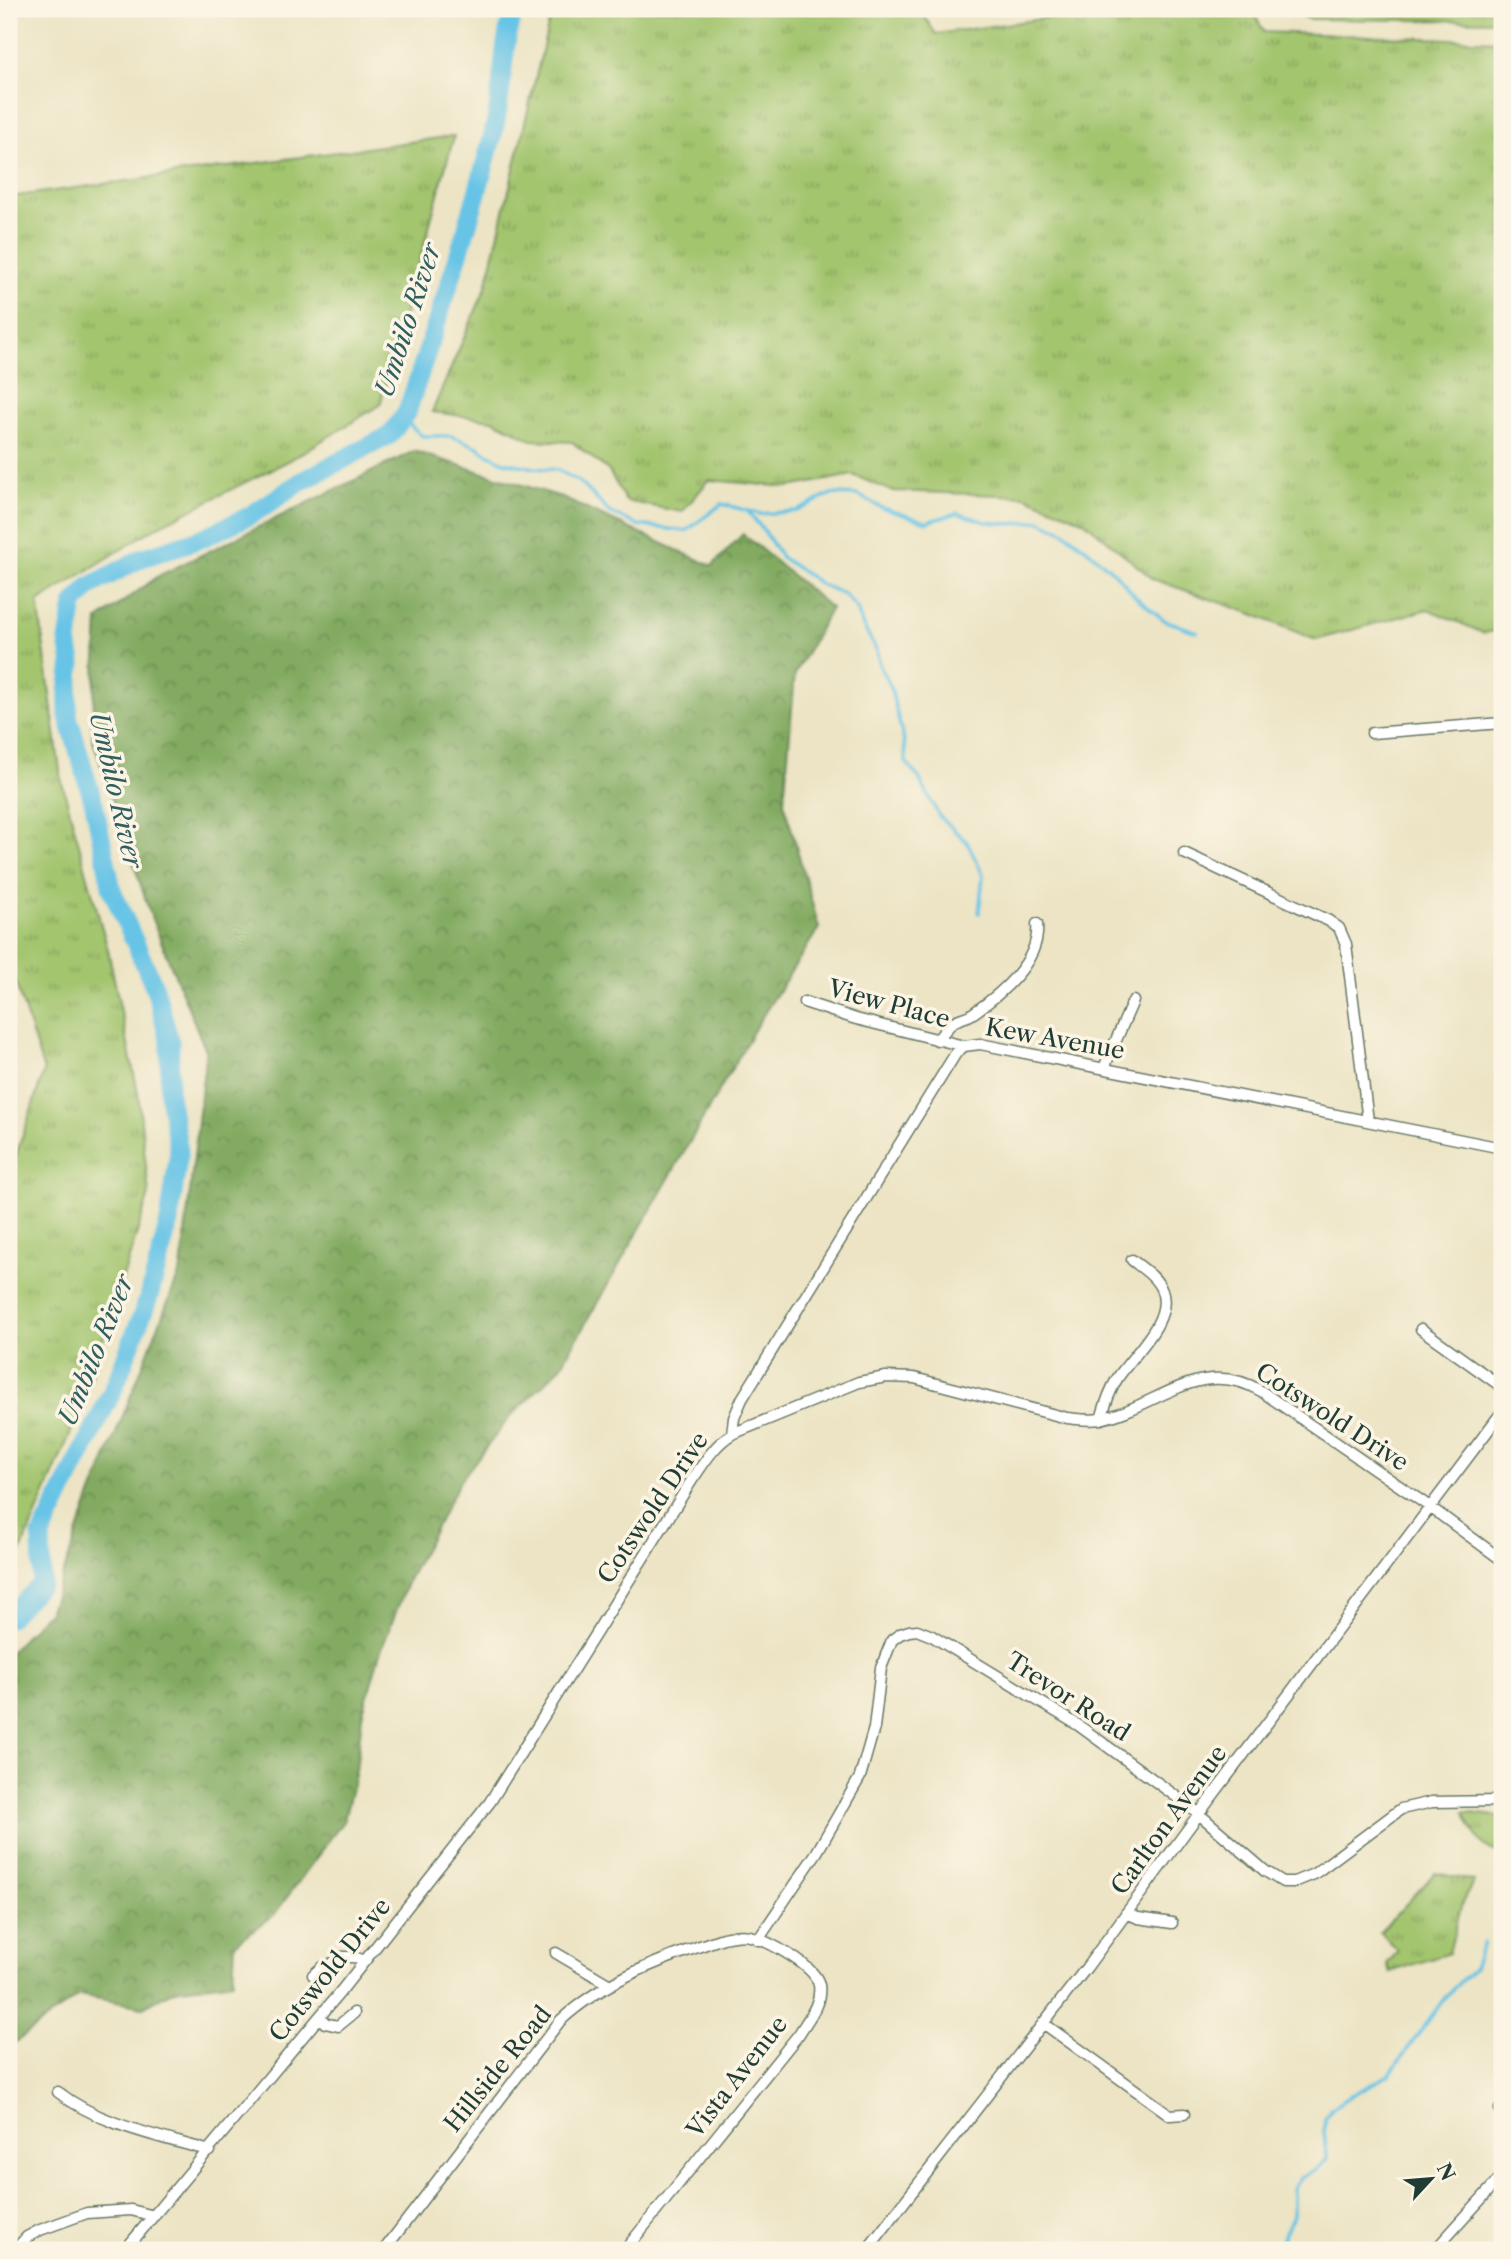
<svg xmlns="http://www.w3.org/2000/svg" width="1511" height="2259" font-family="'Libre Caslon Text',serif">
  <defs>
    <pattern id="grass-tufts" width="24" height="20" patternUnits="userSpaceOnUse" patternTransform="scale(1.75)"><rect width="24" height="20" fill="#a3c56e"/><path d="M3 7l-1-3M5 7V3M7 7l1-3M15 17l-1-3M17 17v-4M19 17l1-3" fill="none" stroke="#84a15b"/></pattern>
    <pattern id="forest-crowns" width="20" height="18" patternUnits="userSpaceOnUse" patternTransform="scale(1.75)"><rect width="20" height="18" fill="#82aa61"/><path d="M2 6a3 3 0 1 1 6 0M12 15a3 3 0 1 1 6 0" fill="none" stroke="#6a8c51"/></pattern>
  </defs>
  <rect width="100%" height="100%" fill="#fcf5e5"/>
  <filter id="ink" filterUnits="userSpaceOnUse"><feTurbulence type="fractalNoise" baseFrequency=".0143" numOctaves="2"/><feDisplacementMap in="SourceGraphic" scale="14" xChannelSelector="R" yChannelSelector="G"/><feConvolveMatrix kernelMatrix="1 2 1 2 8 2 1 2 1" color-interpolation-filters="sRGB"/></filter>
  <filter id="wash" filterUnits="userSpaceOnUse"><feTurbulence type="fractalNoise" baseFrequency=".00686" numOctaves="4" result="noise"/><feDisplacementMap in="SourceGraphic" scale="28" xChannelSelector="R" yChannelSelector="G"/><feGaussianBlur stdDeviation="1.57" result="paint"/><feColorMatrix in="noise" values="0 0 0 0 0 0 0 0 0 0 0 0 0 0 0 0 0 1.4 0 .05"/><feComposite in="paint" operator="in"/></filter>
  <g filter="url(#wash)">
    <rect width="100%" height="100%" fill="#ece4c4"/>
    <path fill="url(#grass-tufts)" stroke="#618151" stroke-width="2" d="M552,9h367l17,25 105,-15 47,-10h164l12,23 238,9v589l-19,3 -55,-24 -112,31 -66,-27 -97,-34 -69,-58 -59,-25 -134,-5 -38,-16 -64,12 -80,-7 -27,32 -56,-11 -17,-30 -37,-29 -40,-2 -39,-20 -61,-8 54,-125z
      M1289,9h213v12l-194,-2z
      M454,136l-74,269 -90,55 -132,66 -120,76 23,177 47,171 30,143 11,102 -67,211 -67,159 -6,7v-395l35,-106 -35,-109v-765z
      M1464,1812l38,5v36c-22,-2 -30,-24 -38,-41z
      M1435,1873l39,8 -12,22 -13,50 -59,19 -3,-8 11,-13 -18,-19z"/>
    <path fill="url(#forest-crowns)" stroke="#50744a" stroke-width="2" d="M414,451l144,45 154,70 31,-32 88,74 -36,66 -11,128 35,126 -61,95 -198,345 -50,49 -50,64 -51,97 -30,78 -17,60 -6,55 -12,49 -70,95 -39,29 -2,38 -59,8 -31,17 -64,-12 -70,52v-394l41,-43 39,-109 92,-232 25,-218 -54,-132 -60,-181 6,-118 62,-45z"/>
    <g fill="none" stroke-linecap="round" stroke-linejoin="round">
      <path stroke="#68c4e6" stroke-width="3.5" d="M399,422l9,1 14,13h29l27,11 8,6 18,9 31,6 23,2 23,13 28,29 28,13 49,6 36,-27 38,10 37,-3 34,-17 27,1 24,13 45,14 30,-9 29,9 25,2 29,-3 23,10 26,20 27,23 21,24 27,22 33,12
        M749,513l16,19 16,25 41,28 22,9 13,15 5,15 15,27 3,16 10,18 14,57 2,20 13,16 20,38 28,26 16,33 -4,38
        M1277,2250l16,-35v-25l7,-12 15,-7 12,-12 -3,-27 1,-13 6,-10 20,-14 38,-20 57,-79 28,-28 10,-25"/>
      <path stroke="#68c4e6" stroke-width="19" d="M9,1618l33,-35 -1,-47 73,-148 35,-91 20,-75 10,-71 -10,-56 1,-53 -15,-54 -43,-98 -18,-86 -26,-88v-24l4,-29 -4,-22 6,-37 16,-18 52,-28 58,-19 51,-24 51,-34 88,-46 17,-23c31,-93 63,-187 87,-282 10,-40 7,-82 20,-121"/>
    </g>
  </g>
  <g filter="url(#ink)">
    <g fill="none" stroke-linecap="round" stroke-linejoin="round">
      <defs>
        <path id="minor" d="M1372,733l130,-10
          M1184,853l145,68 10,7 7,16 22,177
          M804,1002l52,17 108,27
          M937,1040c5,-6 10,-12 15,-17 6,-5 14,-5 20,-9 28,-19 69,-53 65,-90
          M1104,1068l29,-67
          M1421,1329l81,58
          M1101,1419c4,-14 8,-27 16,-40 15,-24 56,-58 45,-88 -5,-14 -19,-22 -30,-31
          M732,1434l2,-16 8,-19 214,-346 8,-7 16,-2 522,104
          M1126,1913l12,5 34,5
          M758,1940l59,-88 43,-75 14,-49 7,-60 11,-28 8,-6 9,-3 8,-1 15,6 146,89 114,83 73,63 18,11h11l20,-8 87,-65 31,-7 70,-1
          M556,1953l54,32
          M313,1975l9,-8 6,-1 13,-9h13l11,4
          M320,2017l5,6 13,3 16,-13
          M1043,2023l127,92 14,-1
          M58,2092c42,33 101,44 152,59
          M1500,2109l2,-1
          M15,2250l12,-13 13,-7 47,-17 44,-3 23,6
          M125,2250l216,-259 149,-189 202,-322c12,-17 22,-35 40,-46l127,-52 27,-5 28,1 153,40c11,1 22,3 33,1 56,-11 100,-64 161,-28l169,116 72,53
          M384,2250l176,-229c45,-42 105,-63 163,-83 9,-2 18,-4 27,-2 18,5 66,30 69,49 3,18 -11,34 -20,49l-174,216
          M867,2250l220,-283 114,-156 301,-399
          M1435,2250l67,-74"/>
      </defs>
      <use href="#minor" stroke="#677766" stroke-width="13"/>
      <use href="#minor" stroke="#fff" stroke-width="10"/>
    </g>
  </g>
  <g text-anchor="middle" stroke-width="7" stroke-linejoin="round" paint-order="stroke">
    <g font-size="24" fill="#1f3d34" stroke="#fcf5e5">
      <text transform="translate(889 1004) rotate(15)" y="8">View Place</text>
      <text transform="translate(1055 1039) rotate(10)" y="8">Kew Avenue</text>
      <text transform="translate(1332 1417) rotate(33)" y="8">Cotswold Drive</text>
      <text transform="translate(653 1508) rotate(-56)" y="8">Cotswold Drive</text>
      <text transform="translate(1068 1697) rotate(33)" y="8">Trevor Road</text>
      <text transform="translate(1169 1820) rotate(-54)" y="8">Carlton Avenue</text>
      <text transform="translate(330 1970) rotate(-51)" y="8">Cotswold Drive</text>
      <text transform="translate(498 2069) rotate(-51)" y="8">Hillside Road</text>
      <text transform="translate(737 2077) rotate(-52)" y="8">Vista Avenue</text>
    </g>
    <g font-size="26" font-style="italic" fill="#315f60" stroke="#fcf5e5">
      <text transform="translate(408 320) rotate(-72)" y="9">Umbilo River</text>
      <text transform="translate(116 790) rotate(77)" y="9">Umbilo River</text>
      <text transform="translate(96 1350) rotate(-68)" y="9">Umbilo River</text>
    </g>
  </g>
  <rect width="1511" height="2259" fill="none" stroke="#fcf5e5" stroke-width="35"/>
  <g transform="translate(1431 2179) rotate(64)" stroke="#fcf5e5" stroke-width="5" paint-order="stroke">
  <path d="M0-5L12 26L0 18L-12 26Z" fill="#1f3d34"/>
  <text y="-10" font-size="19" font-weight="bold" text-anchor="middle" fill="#1f3d34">N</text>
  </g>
</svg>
